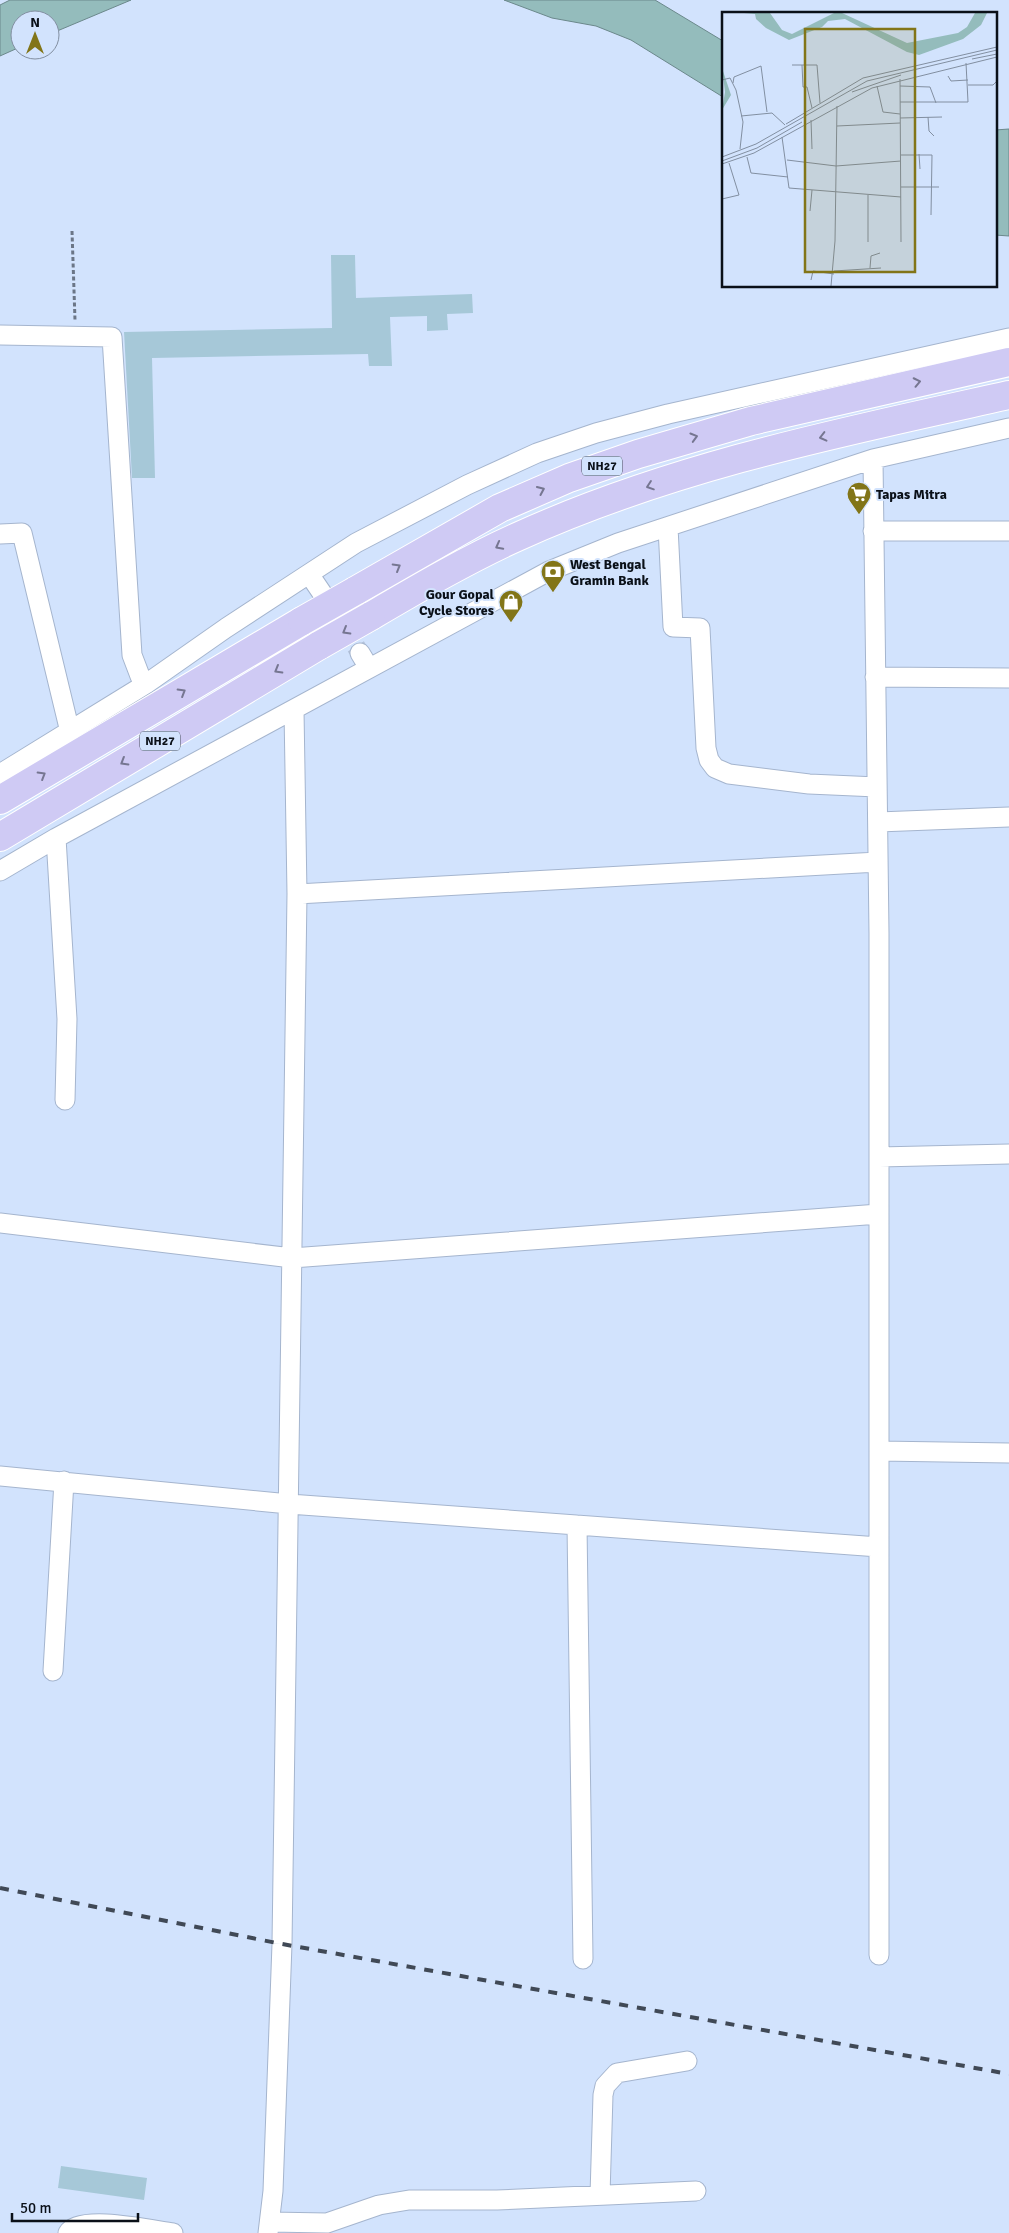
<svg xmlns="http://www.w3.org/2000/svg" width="1009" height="2233" font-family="Signika,sans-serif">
  <rect width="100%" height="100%" fill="#d2e3fd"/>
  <path fill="#94bcbc" stroke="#6b888b" d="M10,0h121l-81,34v-14h-30v27l-20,9v-51z
    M504,0h151l68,41v56l-92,-57 -35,-14 -44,-8z
    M1009,129v107l-14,-1v-105z"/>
  <path fill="#a6c8d8" d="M331,255h24l1,43 116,-4 1,19 -26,1 1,16 -21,1v-15l-37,1 2,49h-23l-1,-12 -216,4 3,120h-23l-8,-146 208,-4z
    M61,2166l86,12 -3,22 -86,-12z"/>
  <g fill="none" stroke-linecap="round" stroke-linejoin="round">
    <path stroke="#b4c3db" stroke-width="19" stroke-dasharray="19 9" stroke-linecap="butt" d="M326,599l34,54"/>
    <defs>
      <path id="minor" d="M0,335l112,2 20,318 8,21 6,8
        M873,459l6,474v1022
        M668,527l5,100 27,1 6,120 3,12 6,8 14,6 80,10 68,3
        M873,531h136
        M0,534l22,-1 48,199
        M309,574l17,25
        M360,653l9,15
        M875,677l134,1
        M0,774l146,-90 80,-56 130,-85 111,-58 70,-32 59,-20 72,-19 341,-76
        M878,822l131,-5
        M56,838l11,181 -2,81
        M0,871l56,-33 493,-267 69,-28 255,-84 136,-31
        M297,894l581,-32
        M879,1157l130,-3
        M0,1223l292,35 587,-44
        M879,1451l130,2
        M0,1476l289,28 590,43
        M577,1525l6,434
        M53,1671l11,-190
        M600,2195l3,-100 2,-9 12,-13 70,-12
        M270,2222l57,1 52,-18 30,-5h88l199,-9
        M68,2233c11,-19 83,-3 105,0
        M268,2233l5,-42 9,-247 15,-1050 -3,-184"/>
      <path id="highway" d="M355,591l145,-83 69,-30 69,-24 113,-33 258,-59
        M371,616c46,-27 97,-57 146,-79 156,-71 325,-105 492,-142
        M0,800l302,-179
        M0,837l320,-192"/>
    </defs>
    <use href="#minor" stroke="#a5b5ce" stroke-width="21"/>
    <use href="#highway" stroke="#fff" stroke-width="30"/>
    <path stroke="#6b7687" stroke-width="3" stroke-dasharray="4 2.5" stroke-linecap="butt" d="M72,231l3,89"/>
    <use href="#minor" stroke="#fff" stroke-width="19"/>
    <use href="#highway" stroke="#cfcaf4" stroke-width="28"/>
    <path stroke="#404956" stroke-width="4" stroke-dasharray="9 9" stroke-linecap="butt" d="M0,1888l282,56 727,130"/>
    <defs>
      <path id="highway-bridge" d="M302,621l53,-30
        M320,645l51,-29"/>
    </defs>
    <use href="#highway-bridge" stroke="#fff" stroke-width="30" stroke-linecap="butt"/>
    <use href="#highway-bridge" stroke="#cfcaf4" stroke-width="28"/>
  </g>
  <defs><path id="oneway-chevron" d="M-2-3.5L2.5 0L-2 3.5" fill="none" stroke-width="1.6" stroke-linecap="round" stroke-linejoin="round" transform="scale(1.25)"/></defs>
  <g stroke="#767691">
    <use href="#oneway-chevron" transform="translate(917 382) rotate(-12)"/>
    <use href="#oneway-chevron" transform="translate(694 437) rotate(-16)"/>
    <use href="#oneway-chevron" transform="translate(823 437) rotate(166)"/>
    <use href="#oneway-chevron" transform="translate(650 486) rotate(161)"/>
    <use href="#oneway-chevron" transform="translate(541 490) rotate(-24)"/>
    <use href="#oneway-chevron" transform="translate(499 546) rotate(152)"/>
    <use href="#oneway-chevron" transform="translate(397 567) rotate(-30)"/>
    <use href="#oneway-chevron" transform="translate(346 631) rotate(150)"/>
    <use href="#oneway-chevron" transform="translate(278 670) rotate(150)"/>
    <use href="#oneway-chevron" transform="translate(182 692) rotate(-31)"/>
    <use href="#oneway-chevron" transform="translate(124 762) rotate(149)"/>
    <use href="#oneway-chevron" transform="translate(42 775) rotate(-31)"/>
  </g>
  <defs>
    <symbol id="supermarket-pin" viewBox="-11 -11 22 30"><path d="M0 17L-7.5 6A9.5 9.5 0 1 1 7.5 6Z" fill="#827518" stroke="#d2e3fd"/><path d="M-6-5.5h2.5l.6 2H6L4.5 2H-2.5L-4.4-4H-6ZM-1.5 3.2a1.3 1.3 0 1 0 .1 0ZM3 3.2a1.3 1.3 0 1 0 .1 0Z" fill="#fff"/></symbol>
    <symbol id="bank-pin" viewBox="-11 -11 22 30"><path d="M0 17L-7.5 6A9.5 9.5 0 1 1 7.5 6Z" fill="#827518" stroke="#d2e3fd"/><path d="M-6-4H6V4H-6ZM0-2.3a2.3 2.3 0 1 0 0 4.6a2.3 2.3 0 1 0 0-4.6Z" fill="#fff"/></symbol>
    <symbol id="shop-pin" viewBox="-11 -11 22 30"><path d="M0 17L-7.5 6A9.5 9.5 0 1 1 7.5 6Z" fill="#827518" stroke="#d2e3fd"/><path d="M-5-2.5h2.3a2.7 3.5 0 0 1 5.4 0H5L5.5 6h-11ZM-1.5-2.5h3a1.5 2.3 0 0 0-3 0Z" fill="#fff"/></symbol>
  </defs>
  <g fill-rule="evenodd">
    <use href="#supermarket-pin" x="845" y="480" width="28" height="38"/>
    <use href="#bank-pin" x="539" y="558" width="28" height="38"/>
    <use href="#shop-pin" x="497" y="588" width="28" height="38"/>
  </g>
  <g text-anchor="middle" stroke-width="4" stroke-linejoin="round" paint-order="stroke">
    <g fill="#d2e3fd" stroke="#464f5d" stroke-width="1">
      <rect x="582" y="456.5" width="40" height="19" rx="4"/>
      <rect x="140" y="731.5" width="40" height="19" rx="4"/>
    </g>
    <g font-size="12" font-weight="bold" fill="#0a1018">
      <text x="602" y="470">NH27</text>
      <text x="160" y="745">NH27</text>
    </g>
    <g font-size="14" font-weight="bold" fill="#0a1018" stroke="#d2e3fd" text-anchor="start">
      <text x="876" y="499">Tapas Mitra</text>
      <text x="570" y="569">West Bengal<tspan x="570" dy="16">Gramin Bank</tspan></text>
      <text x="494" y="599" text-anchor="end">Gour Gopal<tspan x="494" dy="16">Cycle Stores</tspan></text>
    </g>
  </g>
  <g transform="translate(722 12)">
    <rect width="275" height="275" fill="#d2e3fd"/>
    <path d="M22,1h26l12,17 10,4 42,-21h8l65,30 51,-10 9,-6 8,-14h12l-6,12 -18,14 -44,16 -12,-3 -62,-33 -17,2 -6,6 -33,13 -23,-12 -10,-9 -1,-5zM0,56l9,27 -9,15 3,-18z" fill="#94bcbc"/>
    <path fill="none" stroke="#828fa1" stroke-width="1" d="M250,47l25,-5M70,53h25l3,38M80,53l1,22h4l5,21M226,64l3,5 17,-1M178,67l1,163M0,68l8,-2 6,12 7,32 -3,27M11,71l1,-6 27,-11 6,46M246,73h25l4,-4M155,74l6,26 17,2M178,74l30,1 6,16M130,80l49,-17M178,90h68l-2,-39M19,104l31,-3 13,12M206,105l1,14 5,5M178,106l42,-1M89,108l1,29M64,112l77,-46 134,-31M115,114l63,-3M60,125l7,51 112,9M197,142l1,15M179,143h31l-1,60M0,145l34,-13 111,-63 130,-31M25,145l4,16 37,4M65,148l49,6 65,-5M0,149l35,-13 45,-26M0,152l32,-11 118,-65 125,-31M179,175h38M146,183v47M0,187l17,-4 -10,-32M88,199l2,-21M148,256l1,-12 9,-3M112,259l47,-3M89,268l2,-9 21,3M109,274l4,-45 2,-135"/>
    <path fill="#827518" fill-opacity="0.15" stroke="#827518" stroke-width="2.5" d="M83,17h110v243h-110z"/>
    <rect width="275" height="275" fill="none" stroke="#0a1018" stroke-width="2.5"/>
  </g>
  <g transform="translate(35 35)"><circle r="24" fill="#d2e3fd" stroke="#828fa1"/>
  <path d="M0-4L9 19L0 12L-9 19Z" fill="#827518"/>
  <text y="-8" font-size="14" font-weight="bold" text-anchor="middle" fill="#0a1018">N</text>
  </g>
  <path d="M12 2213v8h126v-8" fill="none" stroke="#0a1018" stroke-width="2.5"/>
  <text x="20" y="2213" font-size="15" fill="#0a1018" stroke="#d2e3fd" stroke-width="4" paint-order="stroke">50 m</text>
</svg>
